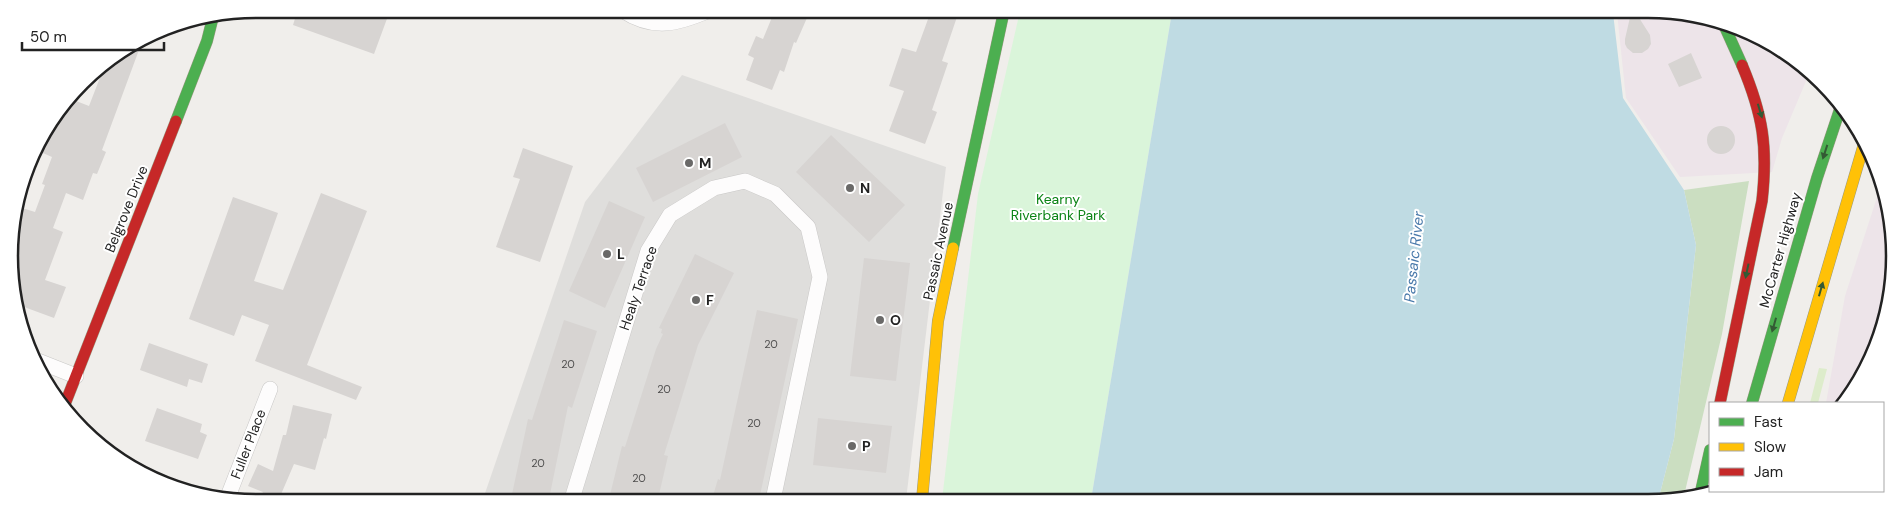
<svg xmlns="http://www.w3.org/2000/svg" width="1904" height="512" font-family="'DM Sans',sans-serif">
  <rect width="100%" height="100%" fill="#f0eeeb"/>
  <path fill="#dfdedc" d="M682,75l264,92 -40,333 -423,-1 102,-297z"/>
  <path fill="#ede4e9" d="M1617,13h79l89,37 24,24 -27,64 -10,34 -92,5 -54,-79z
    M1881,185l9,22 1,97 -29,75 -18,24h-18l19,-107z"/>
  <path fill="#ddeccb" d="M1819,368l8,1 -9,34h-8z"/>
  <path fill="#cbdec1" d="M1749,181l-27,153 -39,166 -25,1 16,-62 22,-194 -12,-55z"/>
  <path fill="#daf5da" d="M1020,11l152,1 -81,488h-149l36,-306z"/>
  <path fill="#bfdbe3" d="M1172,12l441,1 10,85 61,92 12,55 -22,194 -16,62 -567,-1z"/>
  <path fill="#d7d4d2" d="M298,9h71l19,7 -14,38 -81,-29z
    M775,10l35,1 -14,32 -2,-1 -10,30 -4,-2 -8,20 -26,-10 8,-22 -6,-3 8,-19 7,3z
    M931,11h28l-17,50 6,2 -16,47 5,2 -12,32 -36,-13 15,-40 -15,-5 13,-38 14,4z
    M1631,13h5l14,22 1,9 -3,5 -6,4h-9l-6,-5 -2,-4v-5z
    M143,39l-41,111 4,2 -9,22 -4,-1 -10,27 -17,-7 -13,35 10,4 -18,48 21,7 -12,31 -38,-14 -7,-64 10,-33 16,5 10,-27 -3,-1 10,-27 -18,-8v-3l37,-47 18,7 17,-44z
    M1691,53l11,25 -23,9 -11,-23z
    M725,123l17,34 -89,45 -17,-34z
    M1707 140a14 14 0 1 1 28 0a14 14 0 1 1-28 0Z
    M831,135l74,70 -36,37 -73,-70z
    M523,148l50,18 -33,96 -44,-15 24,-68 -7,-2z
    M321,193l46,18 -60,154 55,22 -6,13 -101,-39 14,-36 -27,-10 -8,21 -45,-17 44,-122 45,16 -24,68 29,9z
    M609,201l36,16 -40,91 -36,-17z
    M695,254l39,19 -36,72 -34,110 4,1 -10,43h-49l13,-53 3,1 31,-98 7,-15 -2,-1 1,-4 -3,-1z
    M864,258l46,5 -14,118 -46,-5z
    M757,310l41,9 -39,181 -47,-1 6,-20 2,1z
    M564,320l33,11 -25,77 -4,-2 -19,93h-38l17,-80 4,1z
    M149,343l59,21 -6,19 -13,-4 -2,8 -47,-17z
    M293,405l39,9 -6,25 -2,-1 -9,32 -21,-6 -15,35h-20l4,-7 -15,-6 10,-22 15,7 10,-36h3z
    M157,408l45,16 -2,8 7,3 -9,24 -53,-18z
    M818,418l74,8 -6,47 -73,-8z"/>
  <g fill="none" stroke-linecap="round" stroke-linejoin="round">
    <defs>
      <path id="street" d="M622,10c32,21 55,14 88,0
        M38,361l38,15
        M227,499l43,-110
        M572,499l76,-248 22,-36 44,-27 31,-7 30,13 33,33 12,50 -47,223"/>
      <path id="fast" d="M1724,25l18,40
        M176,121l31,-80 6,-24
        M953,248l51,-237
        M1752,403l65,-225 24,-72
        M1700,495l10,-45"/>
      <path id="slow" d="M1788,403l76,-259
        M922,500l16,-179 15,-73"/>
      <path id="jam" d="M1720,403l42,-202c6,-54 1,-86 -20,-136
        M63,409l113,-288"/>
    </defs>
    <use href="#street" stroke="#c9c8c7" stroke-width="16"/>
    <use href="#fast" stroke="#999a82" stroke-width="12"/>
    <use href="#slow" stroke="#999a82" stroke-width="12"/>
    <use href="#jam" stroke="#999a82" stroke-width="12"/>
    <use href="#street" stroke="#fdfcfc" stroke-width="15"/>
    <use href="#fast" stroke="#4caf50" stroke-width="11"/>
    <use href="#slow" stroke="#ffc107" stroke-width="11"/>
    <use href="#jam" stroke="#c62828" stroke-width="11"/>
  </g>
  <defs><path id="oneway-solid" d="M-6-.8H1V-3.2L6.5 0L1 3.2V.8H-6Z" transform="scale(1.25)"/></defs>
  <g fill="#335a34">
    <use href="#oneway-solid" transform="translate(1760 111) rotate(73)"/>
    <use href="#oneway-solid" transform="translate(1825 152) rotate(108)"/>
    <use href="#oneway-solid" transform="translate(1747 271) rotate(102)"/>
    <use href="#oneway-solid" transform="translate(1821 289) rotate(-74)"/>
    <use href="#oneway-solid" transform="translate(1774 325) rotate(106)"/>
  </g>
  <g fill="#6a6968" stroke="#fff" stroke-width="2">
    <circle cx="689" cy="163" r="5"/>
    <circle cx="850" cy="188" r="5"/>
    <circle cx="607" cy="254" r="5"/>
    <circle cx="696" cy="300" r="5"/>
    <circle cx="880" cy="320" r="5"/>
    <circle cx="852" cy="446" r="5"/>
  </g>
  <g text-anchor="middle" stroke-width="4" stroke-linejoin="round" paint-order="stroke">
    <g font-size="11" fill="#4f4e4e">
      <text x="771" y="348">20</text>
      <text x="568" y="368">20</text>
      <text x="664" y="393">20</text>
      <text x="754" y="427">20</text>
      <text x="538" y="467">20</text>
      <text x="639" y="482">20</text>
    </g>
    <g font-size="14" font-weight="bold" fill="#222" stroke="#fff" text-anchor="start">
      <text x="699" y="168">M</text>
      <text x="860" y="193">N</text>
      <text x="617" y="259">L</text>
      <text x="706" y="305">F</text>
      <text x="890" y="325">O</text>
      <text x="862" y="451">P</text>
    </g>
    <g font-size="14" fill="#0c8416" stroke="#fff">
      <text x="1058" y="204">Kearny<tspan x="1058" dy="16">Riverbank Park</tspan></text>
    </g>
    <g font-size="14" fill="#222" stroke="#fff">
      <text transform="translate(126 209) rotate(-68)" y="5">Belgrove Drive</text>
      <text transform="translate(1780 250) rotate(-74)" y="5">McCarter Highway</text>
      <text transform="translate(938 251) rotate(-78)" y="5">Passaic Avenue</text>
      <text transform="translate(638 288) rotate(-71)" y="5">Healy Terrace</text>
      <text transform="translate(248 444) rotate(-69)" y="5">Fuller Place</text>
    </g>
    <g font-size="15" font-style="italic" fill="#4a7aab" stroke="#fff">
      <text transform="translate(1414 257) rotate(-84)" y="5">Passaic River</text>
    </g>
  </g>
  <path d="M0 0H1904V512H0ZM256 18H1648A238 238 0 0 1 1886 256V256A238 238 0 0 1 1648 494H256A238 238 0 0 1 18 256V256A238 238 0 0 1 256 18Z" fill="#fff" fill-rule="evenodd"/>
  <path fill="none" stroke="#222" stroke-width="2.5" d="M256 18H1648A238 238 0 0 1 1886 256V256A238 238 0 0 1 1648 494H256A238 238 0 0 1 18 256V256A238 238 0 0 1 256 18Z"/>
  <rect x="1709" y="402" width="175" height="90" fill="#ffffff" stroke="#a7a7a7"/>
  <rect x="1719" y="418" width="25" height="8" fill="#4caf50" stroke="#a7a7a7"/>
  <text x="1754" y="427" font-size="15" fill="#222222">Fast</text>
  <rect x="1719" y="443" width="25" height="8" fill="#ffc107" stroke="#a7a7a7"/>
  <text x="1754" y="452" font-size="15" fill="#222222">Slow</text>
  <rect x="1719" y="468" width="25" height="8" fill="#c62828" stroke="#a7a7a7"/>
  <text x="1754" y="477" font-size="15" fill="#222222">Jam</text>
  <path d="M22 42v8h142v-8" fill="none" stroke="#222222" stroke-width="2.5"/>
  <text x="30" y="42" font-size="15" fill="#222222" stroke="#ffffff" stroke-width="4" paint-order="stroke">50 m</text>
</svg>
